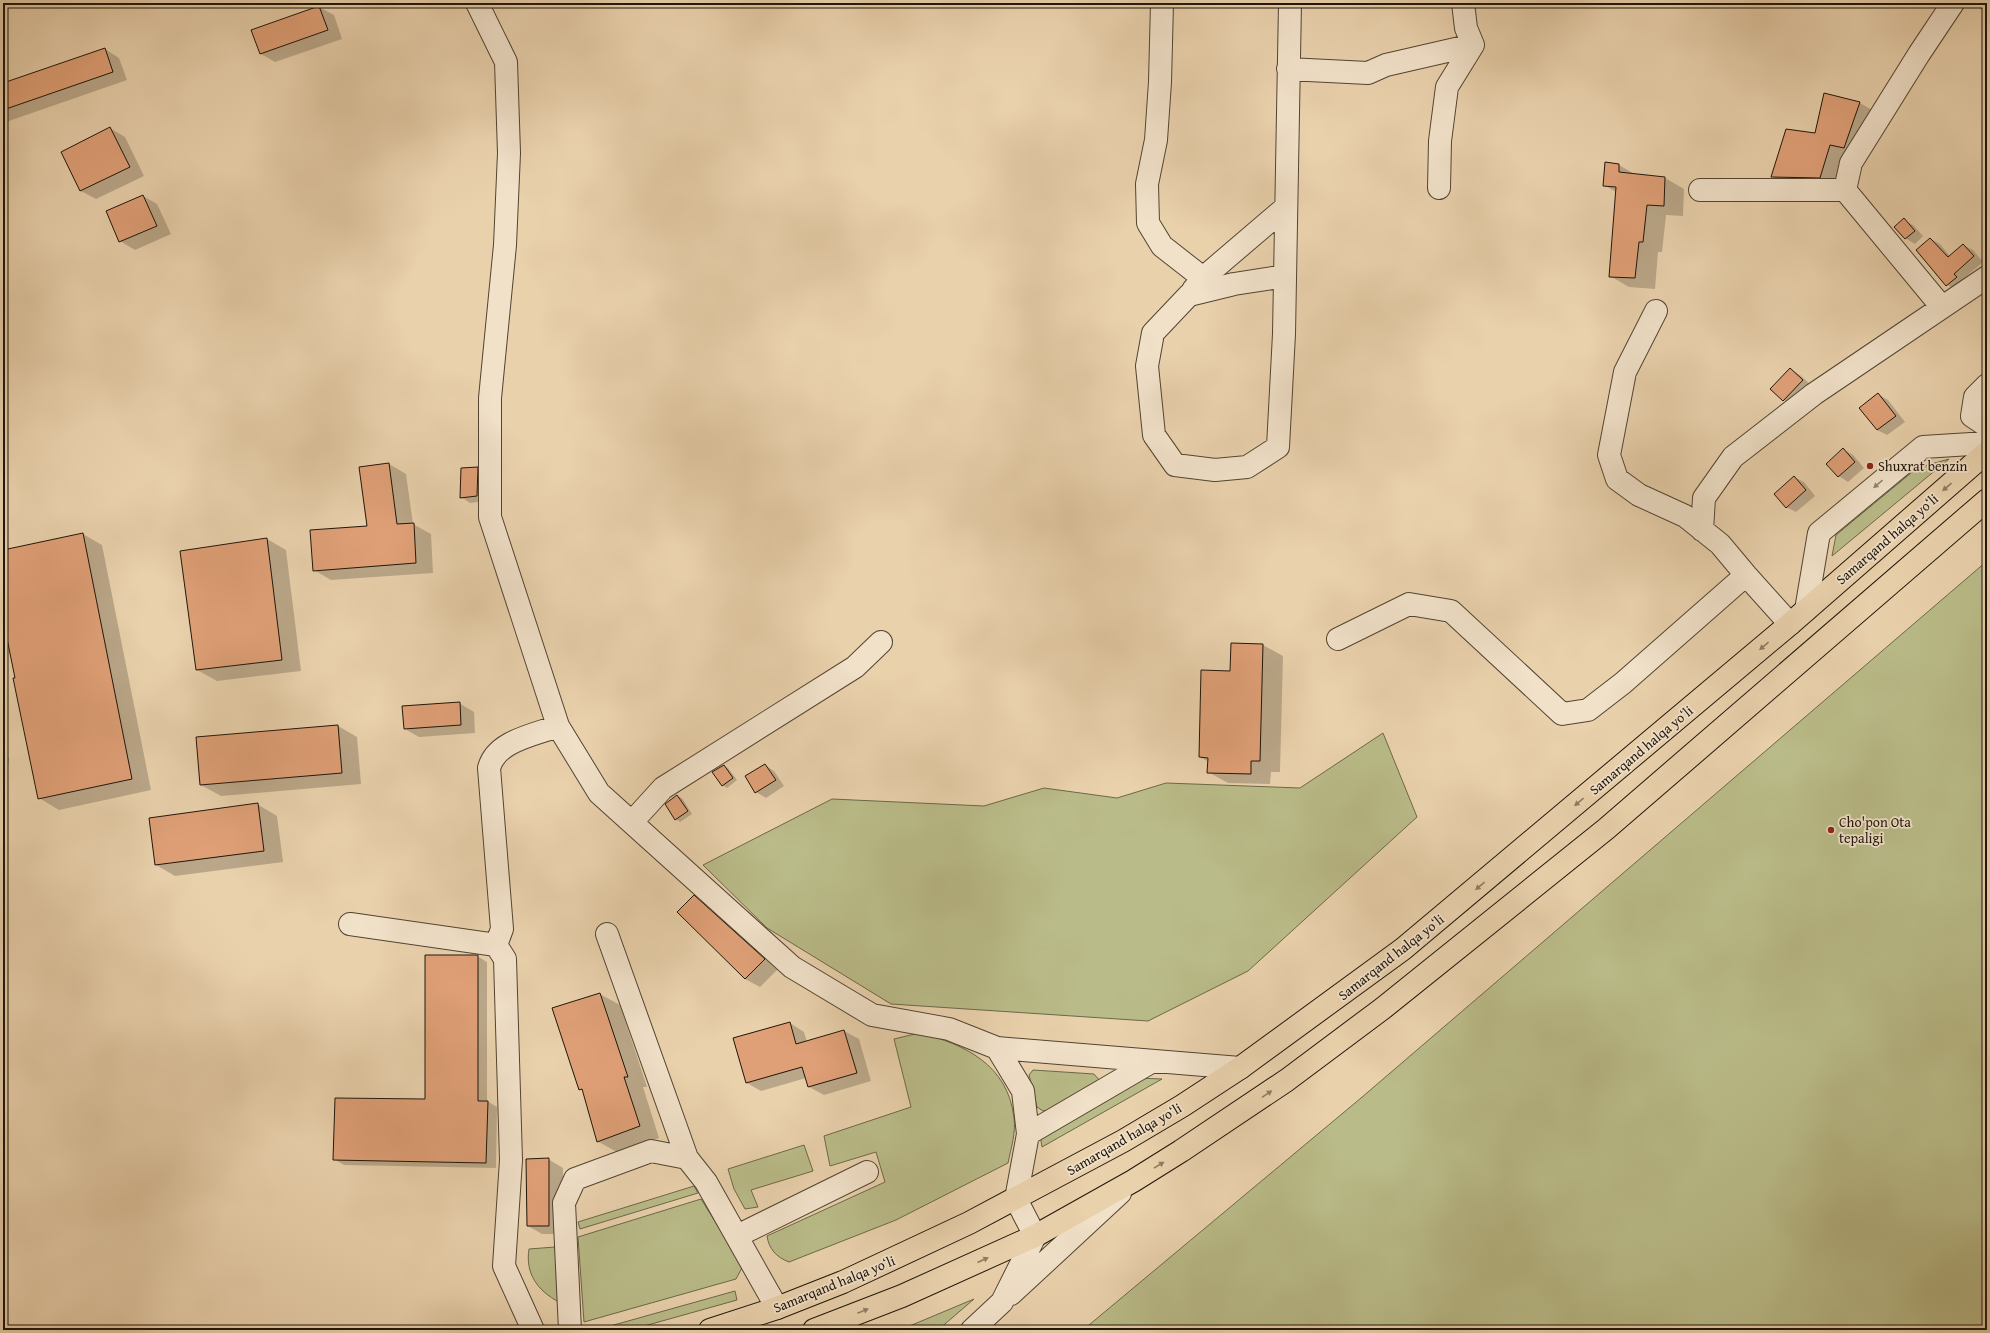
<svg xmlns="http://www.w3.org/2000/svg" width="1990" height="1333" font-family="'Gentium Book Plus',serif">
  <rect width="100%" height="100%" fill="#e9d1ac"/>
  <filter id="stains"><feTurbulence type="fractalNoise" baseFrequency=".005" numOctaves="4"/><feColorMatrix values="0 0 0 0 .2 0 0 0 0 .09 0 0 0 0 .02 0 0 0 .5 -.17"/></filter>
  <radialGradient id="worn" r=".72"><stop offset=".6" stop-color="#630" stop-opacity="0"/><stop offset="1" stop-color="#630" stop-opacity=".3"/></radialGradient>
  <path fill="#b9bb88" stroke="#6c6849" d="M1949,459l-117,97 4,-21 81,-67z
    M1987,561v769h-904l278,-232z
    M1383,733l34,84 -169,154 -100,50 -257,-17 -124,-76 -64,-63 129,-66 152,7 60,-18 73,10 49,-15 134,5z
    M919,1033c46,11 89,32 95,85 2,15 -3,30 -6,45l-112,57 -107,42c-13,-5 -20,-13 -22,-26l118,-54 -9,-30 -46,14 -6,-30 87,-29 -17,-68z
    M1033,1070l61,4 6,7 -52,29 -5,1 -6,-4 -8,-32z
    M1137,1078l25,1 -120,68 -2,-12z
    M804,1145l9,26 -62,19 7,17 -13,2 -11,-20 -6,-20z
    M694,1186l4,7 -118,36 -2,-7z
    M701,1199l42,67 -7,13 -152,43 -6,-85z
    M555,1247l4,55c-21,-11 -34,-28 -30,-53z
    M735,1291l2,9 -107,30h-34z
    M974,1299l-36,31h-38z"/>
  <path fill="#0003" d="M1976,3h11v11l-12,-9z
    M319,7l15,8 8,24 -67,23 -14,-8 -9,-24z
    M105,49l14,9 8,22 -121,42 -3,-2v-36z
    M1824,95l36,8 19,11 -40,74h-47l-20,-12 43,-42z
    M110,128l15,9 19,39 -48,23 -15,-8 -19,-39z
    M1619,165l17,10 29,3 19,11 -1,27 -17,-1 -4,37h-4l-3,37 -26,-2 -19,-11 6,-84 -12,-7z
    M143,196l14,8 14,30 -36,16 -15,-9 -13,-29z
    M1904,220l9,5 10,11 -8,8 -10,-6z
    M1931,239l9,5 10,12 13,-11 10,5 10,12 -20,17 3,4 -9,7 -10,-5z
    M1790,369l10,6 12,11 -19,20 -9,-6z
    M1878,394l10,6 17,22 -18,13 -10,-5z
    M1843,449l10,6 11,13 -16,14 -9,-6 -11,-12z
    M389,464l17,10 7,50 18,10 2,39 -102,7 -17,-10 54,-43z
    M477,468l10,6 -1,27 -16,2 -9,-6z
    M1794,477l10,5 11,14 -19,16 -10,-5z
    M83,534l19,11 49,245 -92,20 -20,-12 -36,-180v-67z
    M267,539l19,11 15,121 -84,10 -20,-11z
    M1232,644l31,1 20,11 -3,116h-9l-1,12 -42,-1 -20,-11 1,-10 -9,-5 31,-85z
    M459,703l15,9 1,21 -56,4 -14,-8z
    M338,726l19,11 4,47 -140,12 -20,-11z
    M765,765l9,6 10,15 -18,12 -10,-6z
    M724,766l4,2 9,12 -10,8 -5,-3z
    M677,796l5,2 10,16 -12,8 -4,-3z
    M257,804l20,12 6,46 -108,14 -19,-11z
    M694,896l14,9 71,63 -19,19 -15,-8z
    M477,956l10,6v139l10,6 -1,61 -152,-3 -10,-6 92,-59z
    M600,994l20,11 27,82h-4l16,51 -42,14 -20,-11 -14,-50 -3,-2z
    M790,1023l14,9 3,10 37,-11 15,8 12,42 -47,14 -15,-8 -3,-9 -45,13 -14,-8z
    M548,1159l15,9v66h-21l-14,-8z"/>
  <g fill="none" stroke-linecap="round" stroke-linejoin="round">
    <path stroke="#687668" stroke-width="5" d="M3,749l3,10 -3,33"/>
  </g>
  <path fill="#e0a077" stroke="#1f150a" d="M319,6l9,24 -68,24 -9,-24z
    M105,48l8,24 -110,38v-27z
    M1824,93l36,9 -16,46 -14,-3 -10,33 -49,-1 15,-48 29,4z
    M110,127l20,40 -50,24 -19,-39z
    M1605,162l14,2v8l46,5 -1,29 -17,-1 -4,37h-4l-4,36 -26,-1 7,-90 -13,-1z
    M143,195l14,31 -38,16 -13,-31z
    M1904,218l11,13 -10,8 -11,-12z
    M1930,238l18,19 15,-13 11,12 -20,18 3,3 -11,9 -30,-36z
    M1790,368l13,12 -20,21 -13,-12z
    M1878,393l18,23 -19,14 -18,-22z
    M1843,448l12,14 -17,15 -12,-13z
    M389,463l8,61 17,-1 2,40 -103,8 -3,-41 57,-4 -8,-59z
    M478,467l-1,29 -17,2 1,-30z
    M1794,476l12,14 -20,18 -12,-14z
    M83,533l49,246 -94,20 -25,-121h2l-12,-59v-69z
    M267,538l15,122 -86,10 -16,-119z
    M1231,643l32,1 -3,117h-9v13l-44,-1 1,-15 -9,-1 2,-87 29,1z
    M460,702l1,23 -57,4 -2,-23z
    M338,725l4,48 -142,12 -4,-48z
    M765,764l11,16 -21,13 -10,-17z
    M724,765l9,13 -11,8 -10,-14z
    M677,795l11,16 -13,9 -10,-16z
    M258,803l6,48 -109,14 -6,-47z
    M694,895l71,64 -20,20 -68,-67z
    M425,955h53v146h10l-2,62 -153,-3 2,-62 90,1z
    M600,993l28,84h-4l16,49 -43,16 -15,-53 -3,1 -27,-82z
    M790,1022l6,22 48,-14 13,43 -49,14 -6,-20 -56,16 -13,-45z
    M549,1158v68h-22l-1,-67z"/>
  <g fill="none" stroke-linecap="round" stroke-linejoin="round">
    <defs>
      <path id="minor" d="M477,3l29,59 3,91 -4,92 -15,153v119l68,209 41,67 193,174 80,48 77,14 48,19 243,20
        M1162,3l-2,79 -4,58 -9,44 1,39 14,23 41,32
        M1288,69l80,4 18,-8 87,-20
        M1439,188l1,-47 7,-54 26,-42 -7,-17 -3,-25
        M1700,190h145l96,116
        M1845,190l6,-27 68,-109 34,-51
        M1285,276l-51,8 -45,11 -36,38 -6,33 7,69 21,30 40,5 32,-3 31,-20 6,-113 6,-331
        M1193,290l10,-12 83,-71
        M1656,311l-31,61 -16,83 8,24 22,16 46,21 35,28 26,31 44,49
        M1987,385l-12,12 -3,19 15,10
        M1702,530l2,-32 29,-41 81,-63 173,-117
        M1806,610l13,-77 104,-86 64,-4
        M1338,639l71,-35 42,7 111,103 26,-4 35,-27 123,-108
        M632,822l31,-34 192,-121 26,-25
        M350,924l146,21 9,14 6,201 -7,106 29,64
        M607,934l80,224
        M496,945l6,-16 -13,-161c7,-27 45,-33 69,-42
        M1028,1134l125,-73
        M737,1236l130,-64
        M1011,1294l109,-101
        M570,1330l-6,-127 11,-24 76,-28 36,7 19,24 71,126
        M972,1330l30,-28 33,-66 -19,-37 12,-65 -5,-43 -26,-43"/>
      <path id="highway" d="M710,1330l67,-22 66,-26 126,-59 154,-82 59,-35 58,-38 163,-119 387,-325 197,-172
        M814,1330l88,-34 133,-60 98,-55 48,-30 106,-71 95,-71 224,-180 381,-329"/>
    </defs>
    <use href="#minor" stroke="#524432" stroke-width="24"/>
    <use href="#highway" stroke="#1f150a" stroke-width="24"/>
    <use href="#minor" stroke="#f1e1c9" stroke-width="22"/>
    <use href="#highway" stroke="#e9d1ac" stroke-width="22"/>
  </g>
  <defs><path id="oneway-solid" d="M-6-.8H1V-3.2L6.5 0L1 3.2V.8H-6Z"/></defs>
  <use fill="#928573" href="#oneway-solid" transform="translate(1878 484) rotate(140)"/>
  <g fill="#8e7c63">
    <use href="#oneway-solid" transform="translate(1947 487) rotate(139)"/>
    <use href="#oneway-solid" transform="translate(1764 646) rotate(140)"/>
    <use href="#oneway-solid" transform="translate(1579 802) rotate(140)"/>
    <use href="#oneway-solid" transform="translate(1480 886) rotate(140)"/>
    <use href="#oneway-solid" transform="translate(1267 1094) rotate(-34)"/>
    <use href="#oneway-solid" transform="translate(1159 1165) rotate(-31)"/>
    <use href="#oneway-solid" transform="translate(983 1260) rotate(-24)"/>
    <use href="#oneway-solid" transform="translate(863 1311) rotate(-22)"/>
  </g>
  <g fill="#8f2418" stroke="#f1e1c9" stroke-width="1.5">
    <circle cx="1870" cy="466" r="4"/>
    <circle cx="1831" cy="830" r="4"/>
  </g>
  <g text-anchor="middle" stroke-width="3.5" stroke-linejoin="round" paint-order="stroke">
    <g font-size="14" fill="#1f150a" stroke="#f1e1c9" text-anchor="start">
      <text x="1878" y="471">Shuxrat benzin</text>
      <text x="1839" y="827">Cho'pon Ota<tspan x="1839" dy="16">tepaligi</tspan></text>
    </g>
    <g font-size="14" fill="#1f150a" stroke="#f1e1c9">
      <text transform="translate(1887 539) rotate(-41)" y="5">Samarqand halqa yoʻli</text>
      <text transform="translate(1641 750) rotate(-40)" y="5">Samarqand halqa yoʻli</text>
      <text transform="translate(1391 957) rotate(-38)" y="5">Samarqand halqa yoʻli</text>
      <text transform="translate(1124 1139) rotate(-30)" y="5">Samarqand halqa yoʻli</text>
      <text transform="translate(834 1284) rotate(-22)" y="5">Samarqand halqa yoʻli</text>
    </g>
  </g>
  <rect width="1990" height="1333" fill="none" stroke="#e9d1ac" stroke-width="16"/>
  <rect x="4" y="4" width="1982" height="1325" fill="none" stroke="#1f150a" stroke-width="2"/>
  <rect x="8" y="8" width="1974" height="1317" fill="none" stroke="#1f150a"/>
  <rect width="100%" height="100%" filter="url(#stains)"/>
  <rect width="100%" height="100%" fill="url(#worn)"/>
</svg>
